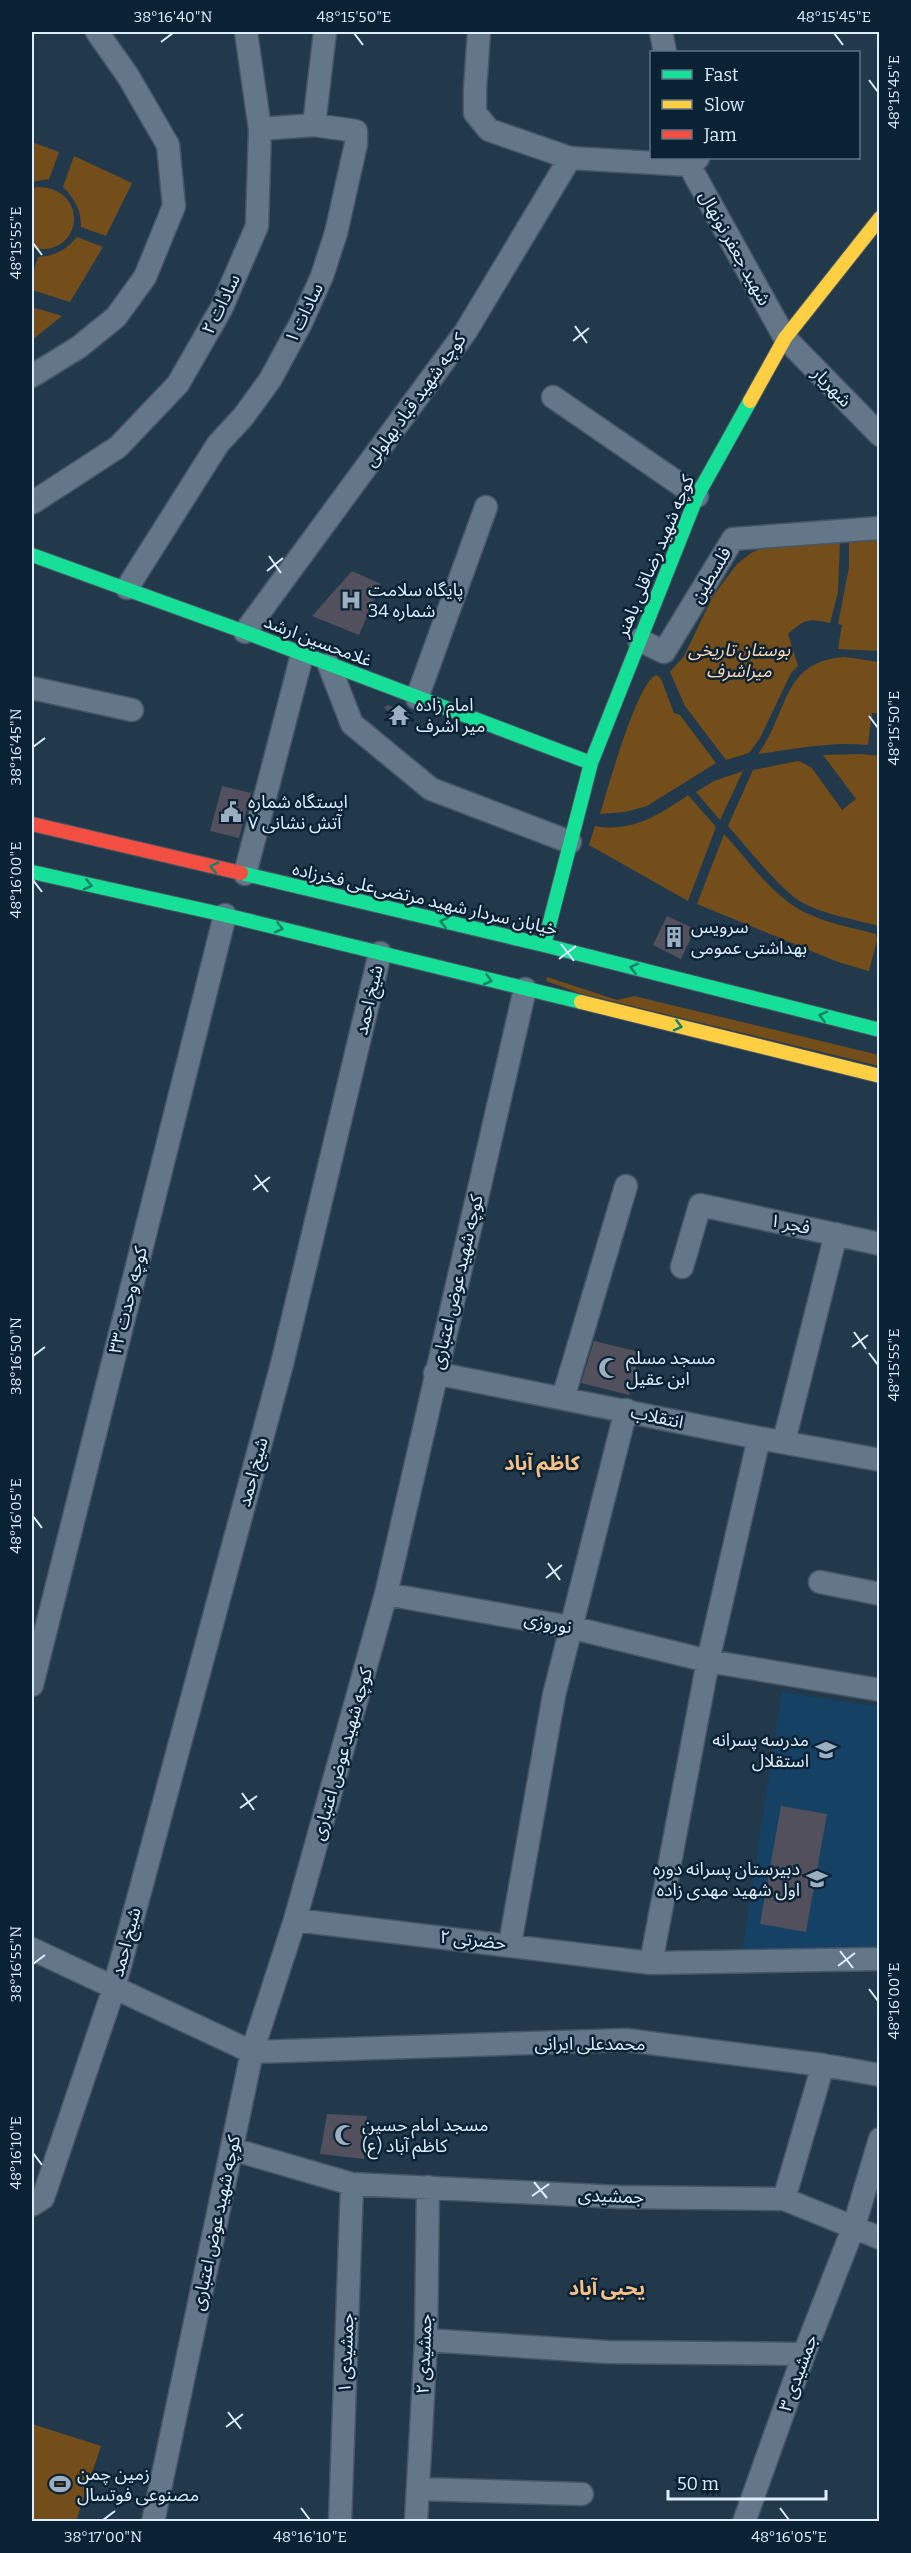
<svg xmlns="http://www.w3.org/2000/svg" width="911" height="2553" font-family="Bitter,'Noto Sans Arabic',serif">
  <rect width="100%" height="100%" fill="#22394c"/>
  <path fill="#154165" d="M782,1692l97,15v241l-137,5z"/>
  <path fill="#734d1a" d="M32,142l27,10 -10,27 -17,3z
    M74,156l58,27 -26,53 -25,-9c0,-17 -6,-28 -18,-40z
    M37,187c54,0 46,72 -5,61v-59z
    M77,237l26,10 -33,55 -38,-12v-14l6,-19c17,-1 28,-7 39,-20z
    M32,307l30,9 -30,24z
    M879,538v113l-41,-2 4,-24 -4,-1 11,-57v-27z
    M840,541l-2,51 -8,31c-22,-5 -25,-4 -42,11l10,32 -7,7 -31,65 -11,15 -23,7 -41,-54 -15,-34 14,-16 29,-60 24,-32 14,-11 16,-7z
    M845,657l34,5v51h-7l-4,32c-37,-4 -74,4 -110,9 31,-41 23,-93 87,-97z
    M657,675l4,4 13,34 6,2 36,48 -69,43 -22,6 -25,2c7,-22 38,-136 57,-139z
    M862,754l17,2v170c-25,-7 -53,-11 -76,-23 -21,-11 -57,-57 -75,-77l25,-56 45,-9 7,3 7,4 30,42 14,-11 -33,-44z
    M743,771l-23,49 -24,-28 18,-11z
    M688,795l28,32 -28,74 -99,-56 6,-19c35,7 65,-11 93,-31z
    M724,834c24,26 48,62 80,78 22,11 49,16 72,22l1,6 -8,31 -31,-9 -141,-58z
    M547,977l70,23 17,-4 245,59v11l-300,-73 -33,-12z
    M32,2424l69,22 -25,75h-44z"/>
  <path fill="#51505c" d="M352,571l29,13 -22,51 -47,-19z
    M388,705l21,8v6l-8,5 -7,-2 -10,-15z
    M222,786l29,7 -12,45 -29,-7z
    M667,916l28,13 -14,30 -28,-14z
    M594,1341l46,11 -11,43 -48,-12z
    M781,1806l46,8 -21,118 -46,-8z
    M327,2114l40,2 -3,43 -44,-5z"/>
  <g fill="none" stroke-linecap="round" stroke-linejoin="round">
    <defs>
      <path id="street" d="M479,32l-4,57v24l14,17 81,28 119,7 9,-7
        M661,32l4,20
        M260,129l54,-4
        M687,158l2,7 96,173 95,97
        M32,376l47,-29 37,-30 29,-40 29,-71 -6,-61 -40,-69 -31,-44
        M553,397l144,99
        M32,503l86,-56 60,-63 43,-75 36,-83 3,-97 -14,-97
        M127,588l91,-144 25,-27 27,-37 31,-57 21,-47 14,-43 20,-89v-13l-42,-6 11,-93
        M245,632l221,-301 104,-173
        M639,640l25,12 69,-113 147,-11
        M329,665l23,59 79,65 139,53
        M32,688l100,22
        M417,698l69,-191
        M245,874l57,-219
        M682,1267l18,-62 180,39
        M435,1373l324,65 121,22
        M563,1398l63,-212
        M784,1441l52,-207
        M820,1582l60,12
        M386,1594l184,33 138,34 172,29
        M32,1685l193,-770
        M295,1920l356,43 229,-4
        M510,1944l44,-249 72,-285
        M32,1949l220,103 374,-12 197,25 -39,134
        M651,1963l57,-302 51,-223
        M823,2065l57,10
        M232,2149l120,35 268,13 164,2 96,39
        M32,2205l11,-7 71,-210 168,-624 98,-411
        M426,2340l181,12 197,2
        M418,2489l164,5
        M153,2522l99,-470 43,-132 91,-326 139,-605
        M340,2522l12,-338
        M416,2522l10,-182 2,-153
        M744,2522l60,-168 50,-128 26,-87"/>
      <path id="fast" d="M32,555l213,77 346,131
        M32,872l193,43 356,87
        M241,873l303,72 336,85
        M544,945l47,-182 106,-267 53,-95"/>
      <path id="slow" d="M750,401l35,-63 95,-120
        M581,1002l299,74"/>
      <path id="jam" d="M32,824l209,49"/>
    </defs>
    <use href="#street" stroke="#465664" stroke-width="25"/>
    <use href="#fast" stroke="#465664" stroke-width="16"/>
    <use href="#slow" stroke="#465664" stroke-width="16"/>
    <use href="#jam" stroke="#465664" stroke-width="16"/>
    <use href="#street" stroke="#647788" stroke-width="22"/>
    <use href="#fast" stroke="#16e098" stroke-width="14"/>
    <use href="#slow" stroke="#ffcf43" stroke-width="14"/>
    <use href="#jam" stroke="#f24e42" stroke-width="14"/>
  </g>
  <defs><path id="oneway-chevron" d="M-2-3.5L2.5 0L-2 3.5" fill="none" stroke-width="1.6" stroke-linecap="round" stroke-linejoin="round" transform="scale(1.5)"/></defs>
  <g stroke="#108066">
    <use href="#oneway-chevron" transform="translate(214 867) rotate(-167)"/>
    <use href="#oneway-chevron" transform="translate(88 885) rotate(13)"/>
    <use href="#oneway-chevron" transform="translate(444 922) rotate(-167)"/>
    <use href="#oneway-chevron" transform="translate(279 928) rotate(14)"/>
    <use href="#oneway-chevron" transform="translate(634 968) rotate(-166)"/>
    <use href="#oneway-chevron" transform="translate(488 980) rotate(14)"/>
    <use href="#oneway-chevron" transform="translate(823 1016) rotate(-166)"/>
    <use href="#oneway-chevron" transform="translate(678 1026) rotate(14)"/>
  </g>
  <path fill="none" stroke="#ddeefe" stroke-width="2" d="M354,33l9,12M834,33l9,12M161,42l12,-9M869,80l9,12M33,243l9,12M575,326l12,17M573,341l16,-13M269,556l12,17M267,571l16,-13M869,716l9,12M33,747l12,-9M33,880l9,12M561,944l13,17M559,959l17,-13M255,1175l13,17M253,1190l17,-13M854,1332l12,17M852,1347l16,-12M869,1353l9,12M33,1356l12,-9M33,1516l9,12M548,1563l12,17M546,1578l16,-13M242,1793l12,17M240,1808l17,-12M840,1951l13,17M33,1964l12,-9M838,1966l17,-13M869,1989l9,12M33,2153l9,12M534,2182l13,16M532,2196l17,-12M228,2412l13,17M226,2427l17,-13M301,2508l9,12M780,2508l9,12M103,2520l12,-9"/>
  <defs>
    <symbol id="hospital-bare" viewBox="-9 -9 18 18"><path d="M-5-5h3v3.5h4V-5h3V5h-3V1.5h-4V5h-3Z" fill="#9cafc0" stroke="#0b2134" stroke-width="2.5" paint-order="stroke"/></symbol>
    <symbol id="temple-bare" viewBox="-9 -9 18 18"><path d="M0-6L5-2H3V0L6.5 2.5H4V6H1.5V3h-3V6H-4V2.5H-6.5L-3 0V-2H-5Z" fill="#9cafc0" stroke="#0b2134" stroke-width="2.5" paint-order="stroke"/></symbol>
    <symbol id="civic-bare" viewBox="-9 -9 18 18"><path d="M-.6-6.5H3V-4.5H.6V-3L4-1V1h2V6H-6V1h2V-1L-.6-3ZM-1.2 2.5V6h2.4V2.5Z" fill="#9cafc0" stroke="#0b2134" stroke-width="2.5" paint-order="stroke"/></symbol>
    <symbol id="building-bare" viewBox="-9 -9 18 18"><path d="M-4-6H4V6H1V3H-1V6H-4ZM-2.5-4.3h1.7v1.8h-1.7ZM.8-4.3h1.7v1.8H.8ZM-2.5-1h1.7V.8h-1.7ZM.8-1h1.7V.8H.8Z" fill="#9cafc0" stroke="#0b2134" stroke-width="2.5" paint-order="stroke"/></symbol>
    <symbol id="mosque-bare" viewBox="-9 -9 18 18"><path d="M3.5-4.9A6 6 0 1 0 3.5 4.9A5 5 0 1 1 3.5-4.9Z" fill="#9cafc0" stroke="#0b2134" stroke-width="2.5" paint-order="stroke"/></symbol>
    <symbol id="school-bare" viewBox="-9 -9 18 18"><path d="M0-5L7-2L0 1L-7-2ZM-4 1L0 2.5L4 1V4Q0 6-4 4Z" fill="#9cafc0" stroke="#0b2134" stroke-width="2.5" paint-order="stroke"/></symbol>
    <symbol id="stadium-bare" viewBox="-9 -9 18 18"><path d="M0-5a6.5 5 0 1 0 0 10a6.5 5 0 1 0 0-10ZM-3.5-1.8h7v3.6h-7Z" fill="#9cafc0" stroke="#0b2134" stroke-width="2.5" paint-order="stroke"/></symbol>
  </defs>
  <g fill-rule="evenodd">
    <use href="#hospital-bare" x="336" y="585" width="30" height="30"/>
    <use href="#temple-bare" x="384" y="700" width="30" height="30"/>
    <use href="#civic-bare" x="216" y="797" width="30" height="30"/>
    <use href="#building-bare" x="659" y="922" width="30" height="30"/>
    <use href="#mosque-bare" x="594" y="1353" width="30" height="30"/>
    <use href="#school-bare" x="811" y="1735" width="30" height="30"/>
    <use href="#school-bare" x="802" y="1864" width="30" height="30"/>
    <use href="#mosque-bare" x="330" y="2120" width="30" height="30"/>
    <use href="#stadium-bare" x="45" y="2469" width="30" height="30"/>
  </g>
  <g text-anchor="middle" stroke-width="5" stroke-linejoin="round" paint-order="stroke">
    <g font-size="18" fill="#ddeefe" stroke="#0b2134">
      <text transform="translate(735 248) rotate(61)" y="6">شهید جعفر نونهال</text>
      <text transform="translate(221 304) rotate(-64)" y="6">سادات ۲</text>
      <text transform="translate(304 313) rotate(-64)" y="6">سادات ۱</text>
      <text transform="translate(832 387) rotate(46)" y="6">شهریار</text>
      <text transform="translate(415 400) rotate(-54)" y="6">کوچه شهید قباد بهلولی</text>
      <text transform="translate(655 556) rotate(-67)" y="6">کوچه شهید رضاقلی باهنر</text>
      <text transform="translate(711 575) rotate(-59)" y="6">فلسطین</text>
      <text transform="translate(318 641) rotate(21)" y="6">غلامحسین ارشد</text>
      <text transform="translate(425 899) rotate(13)" y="6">خیابان سردار شهید مرتضی‌علی فخرزاده</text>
      <text transform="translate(369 1000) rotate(-77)" y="6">شیخ احمد</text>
      <text transform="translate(790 1224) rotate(12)" y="6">فجر ۱</text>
      <text transform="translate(457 1282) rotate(-77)" y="6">کوچه شهید عوض اعتباری</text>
      <text transform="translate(128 1300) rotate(-76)" y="6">کوچه وحدت ۳۳</text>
      <text transform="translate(657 1417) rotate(12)" y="6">انتقلاب</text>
      <text transform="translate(253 1472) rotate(-75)" y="6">شیخ احمد</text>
      <text transform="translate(548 1623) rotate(11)" y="6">نوروزی</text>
      <text transform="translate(342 1754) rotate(-74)" y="6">کوچه شهید عوض اعتباری</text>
      <text transform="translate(473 1940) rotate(6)" y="6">حضرتی ۲</text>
      <text transform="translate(126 1942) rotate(-75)" y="6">شیخ احمد</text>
      <text x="590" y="2050">محمدعلی ایرانی</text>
      <text transform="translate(611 2196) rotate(2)" y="6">جمشیدی</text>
      <text transform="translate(216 2223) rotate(-78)" y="6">کوچه شهید عوض اعتباری</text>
      <text transform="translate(346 2353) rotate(-88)" y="6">جمشیدی ۱</text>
      <text transform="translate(424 2354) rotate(-88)" y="6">جمشیدی ۲</text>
      <text transform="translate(798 2373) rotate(-70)" y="6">جمشیدی ۳</text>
    </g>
    <g font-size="18" fill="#ddeefe" stroke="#0b2134" text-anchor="start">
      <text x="368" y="596">پایگاه سلامت<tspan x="368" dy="21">شماره 34</tspan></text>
      <text x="416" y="711">امام زاده<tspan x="416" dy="21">میر اشرف</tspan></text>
      <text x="248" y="808">ایستگاه شماره<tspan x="248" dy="21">۷ آتش نشانی</tspan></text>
      <text x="691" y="933">سرویس<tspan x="691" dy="21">بهداشتی عمومی</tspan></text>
      <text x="626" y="1364">مسجد مسلم<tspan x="626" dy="21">ابن عقیل</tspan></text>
      <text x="809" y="1746" text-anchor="end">مدرسه پسرانه<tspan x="809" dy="21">استقلال</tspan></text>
      <text x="800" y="1875" text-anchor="end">دبیرستان پسرانه دوره<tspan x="800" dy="21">اول شهید مهدی زاده</tspan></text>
      <text x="362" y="2131">مسجد امام حسین<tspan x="362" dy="21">(ع) کاظم آباد</tspan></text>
      <text x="77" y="2480">زمین چمن<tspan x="77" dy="21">مصنوعی فوتسال</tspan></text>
    </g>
    <g font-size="18" font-style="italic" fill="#fcd8b2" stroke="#0b2134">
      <text x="739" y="656">بوستان تاریخی<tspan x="739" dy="21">میراشرف</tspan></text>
    </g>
    <g font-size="20" font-weight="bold" fill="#fac185" stroke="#0b2134">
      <text x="542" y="1470">کاظم آباد</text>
      <text x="607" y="2295">یحیی آباد</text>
    </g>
  </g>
  <rect width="911" height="2553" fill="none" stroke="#0b2134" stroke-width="66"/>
  <rect x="650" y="51" width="210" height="108" fill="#0b2134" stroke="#5f7385" stroke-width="1.5"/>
  <rect x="662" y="70" width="30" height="9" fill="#16e098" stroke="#5f7385" stroke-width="1.5"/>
  <text x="704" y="81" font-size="18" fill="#ddeefe">Fast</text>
  <rect x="662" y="100" width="30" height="9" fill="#ffcf43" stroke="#5f7385" stroke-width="1.5"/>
  <text x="704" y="111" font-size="18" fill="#ddeefe">Slow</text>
  <rect x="662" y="130" width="30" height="9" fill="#f24e42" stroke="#5f7385" stroke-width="1.5"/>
  <text x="704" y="141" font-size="18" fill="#ddeefe">Jam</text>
  <path d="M668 2490v9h158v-9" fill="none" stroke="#ddeefe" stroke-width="3"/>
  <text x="677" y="2490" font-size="18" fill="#ddeefe" stroke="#0b2134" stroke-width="4.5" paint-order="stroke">50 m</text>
  <rect x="33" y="33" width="845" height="2487" fill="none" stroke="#ddeefe" stroke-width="2"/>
  <g font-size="15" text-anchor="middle" fill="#ddeefe">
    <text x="173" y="22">38°16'40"N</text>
    <text x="354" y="22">48°15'50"E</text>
    <text x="834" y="22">48°15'45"E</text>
    <text transform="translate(894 92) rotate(-90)" y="5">48°15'45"E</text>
    <text transform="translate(16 243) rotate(-90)" y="5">48°15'55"E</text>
    <text transform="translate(894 728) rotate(-90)" y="5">48°15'50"E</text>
    <text transform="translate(16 747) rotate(-90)" y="5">38°16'45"N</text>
    <text transform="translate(16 880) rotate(-90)" y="5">48°16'00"E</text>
    <text transform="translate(16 1356) rotate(-90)" y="5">38°16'50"N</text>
    <text transform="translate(894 1365) rotate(-90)" y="5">48°15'55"E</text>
    <text transform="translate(16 1516) rotate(-90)" y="5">48°16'05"E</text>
    <text transform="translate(16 1964) rotate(-90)" y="5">38°16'55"N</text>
    <text transform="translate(894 2001) rotate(-90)" y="5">48°16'00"E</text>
    <text transform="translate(16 2153) rotate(-90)" y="5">48°16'10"E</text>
    <text x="103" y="2542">38°17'00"N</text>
    <text x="310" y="2542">48°16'10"E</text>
    <text x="789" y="2542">48°16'05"E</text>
  </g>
</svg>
